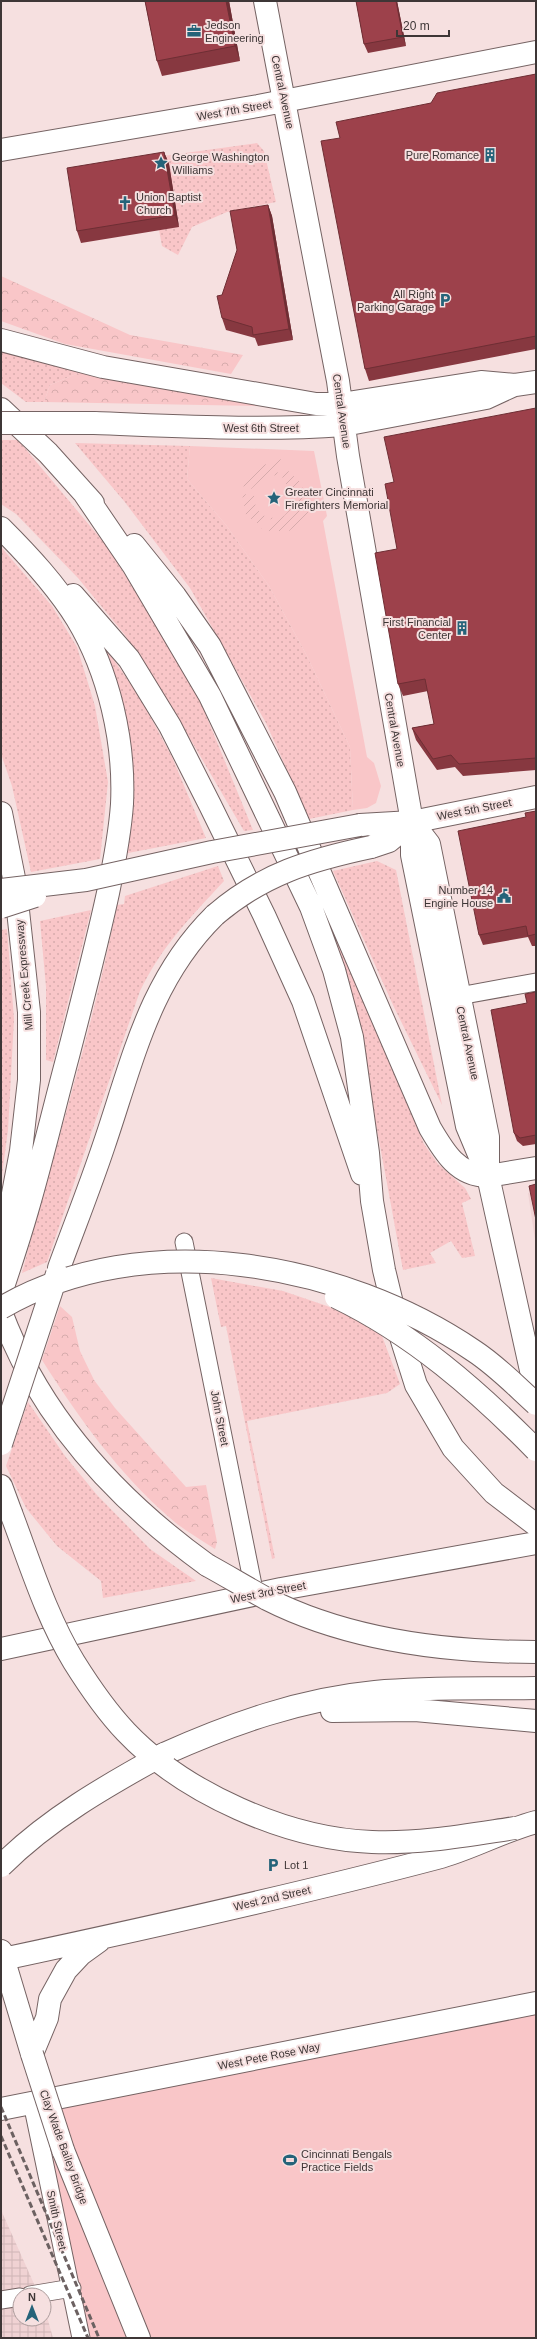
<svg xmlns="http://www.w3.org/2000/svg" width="537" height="2339" font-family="Arial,sans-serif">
  <defs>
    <pattern id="industrial-grid" width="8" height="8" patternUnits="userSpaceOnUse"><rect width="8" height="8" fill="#f0d2d3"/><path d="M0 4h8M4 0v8" fill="none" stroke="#cfb5b6"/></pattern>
    <pattern id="grass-dots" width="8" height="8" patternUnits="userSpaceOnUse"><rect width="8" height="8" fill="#f9c6c8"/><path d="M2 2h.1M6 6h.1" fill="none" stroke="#d6abac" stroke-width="1.8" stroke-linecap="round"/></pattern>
    <pattern id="forest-crowns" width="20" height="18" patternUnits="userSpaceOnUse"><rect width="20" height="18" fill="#f9c6c8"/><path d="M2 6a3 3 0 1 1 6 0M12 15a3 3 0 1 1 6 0" fill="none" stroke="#d6abac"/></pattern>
    <pattern id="garden-furrows" width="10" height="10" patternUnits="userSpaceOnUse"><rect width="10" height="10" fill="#f9c6c8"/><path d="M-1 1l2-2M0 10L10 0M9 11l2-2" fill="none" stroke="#d6abac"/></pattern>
  </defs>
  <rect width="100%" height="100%" fill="#f6e0e0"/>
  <path fill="#f0d2d3" d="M536,1191v56l-8,-54z"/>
  <path fill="url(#industrial-grid)" d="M1,2210l38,85h-19v24h24v-13l9,32h-52z"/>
  <path fill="url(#grass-dots)" d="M257,143l7,8 12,51 -49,10 -35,15 -14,28 -16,-9 -3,-16 20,-4 -10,-62 -13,-7z
    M1,346l80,26 -31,13 -6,17h-18l-25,-19z
    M1,440h17l88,105 86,136 61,149 -9,1 -66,-113 -53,-83 -47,-57 -62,-64 -15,-10z
    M75,443l115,3 -3,33 39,46 43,61 38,70 43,91 3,63 -44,9 -43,-96 -76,-135 -66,-87z
    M1,547l51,59 25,41 18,59 13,76 -8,77 -69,13 -19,-86 -11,-32z
    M108,652l30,42 34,63 34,81 -83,16 -21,-197z
    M377,861l19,9 46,235 -49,-100 -60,-134z
    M218,866l6,15c-34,37 -61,63 -84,110l-93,271 -25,11c32,-123 71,-244 95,-368l7,-1 1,-8z
    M91,910l-38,152 -7,-2v-73l-6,-66z
    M329,921l95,223 14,20 27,24 6,11 -9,4 13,53 -13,2 -11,-17 -21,12 6,10 -33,7c-22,-117 -41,-235 -74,-349z
    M7,929l7,90 -6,111 -7,52v-252z
    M211,1278l72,13 44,15 28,13 27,17 18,48 -13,9 -140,28 28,137 -3,1 -46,-233 -5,1z
    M28,1402l37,54 32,39 53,54 46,32 -93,17 -2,-17 -44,-35 -31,-38 -20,-42z"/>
  <path fill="url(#forest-crowns)" d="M1,276l129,59 113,20 -12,19 -166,-30 -64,-23z
    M81,372l181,34 -218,-4 6,-17z
    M60,1306l12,11 8,34 14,29 21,28 71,79 20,-2 11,57 -2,7c-15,-10 -32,-19 -45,-31 -51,-44 -92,-101 -128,-158z"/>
  <path fill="#f9c6c8" d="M190,446l124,5 13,65 -4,5 44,236 7,6 7,23 -5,17 -9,5 -14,2 -3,-63 -43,-91 -38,-70 -43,-61 -39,-46z
    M536,2003v335h-455l-49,-235z"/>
  <path fill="url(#garden-furrows)" d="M281,458l-4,17 -13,2 -13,12 -14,-5 9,-4 9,-14 19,-3z
    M286,469l16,15 1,12 3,6 -12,-1 -4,-15 -9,-5z
    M242,494l12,1 2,14 10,8 -5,12 -4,-6 -11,-8z
    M293,506l18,7 -22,18h-12l-9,7 3,-20 13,-2z"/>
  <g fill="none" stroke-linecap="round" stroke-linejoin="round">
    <defs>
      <path id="street" d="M459,996l77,-14
        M184,1242l71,353
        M32,2103l49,235
        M30,2295l42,-7
        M1,2300l19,-3"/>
      <path id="secondary" d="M265,1l19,100
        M412,822l124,-25
        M488,1176l48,-8
        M1,2109l535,-106"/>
      <path id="primary" d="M284,101l54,280 10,75 64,366v33l55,271 21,50 48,217
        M1,150l257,-44 278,-54
        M341,404l140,-22 34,3 21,-3
        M344,425l142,-27 26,-12
        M412,822l17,22 59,293v28
        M1,1649l280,-60 255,-46
        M1,1951l31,103
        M3,1959c145,-31 290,-63 434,-101 34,-9 65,-27 99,-36
        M32,2054l15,-36 3,-19 16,-29 15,-16 18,-13
        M63,2150l76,188"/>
      <path id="highway" d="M1,340l102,27 213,37h25
        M1,409l47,44 45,50
        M94,423c83,3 167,8 250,2
        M84,493l49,72 77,131 101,211 23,63 18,67 16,116 4,48 12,69 14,58 18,57 37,63 41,45 42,32
        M1,528c28,28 55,57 76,91 32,53 48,123 45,185 -2,30 -8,60 -14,89 -12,55 -26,109 -40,163 -14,52 -26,104 -41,155 -8,28 -17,55 -26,82
        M134,545l41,51 35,50 75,146 145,336c14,24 28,48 58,48
        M73,595l56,64 41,67 40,79 54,110 39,86 59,173
        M1,813l14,70 14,129v68l-8,71 -19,101
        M360,825l52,-3
        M371,847l18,-6 23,-19
        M59,1268c15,-41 31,-81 45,-123 29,-85 45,-165 111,-230
        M1,1312c39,105 116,188 206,253
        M1,1486l10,27
        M332,1711l83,-1 121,11
        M164,1754c67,-30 137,-55 211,-62 54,-5 108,-3 161,-4"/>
    </defs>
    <use href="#street" stroke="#756363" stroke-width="19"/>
    <use href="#secondary" stroke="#756363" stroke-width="24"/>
    <use href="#primary" stroke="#756363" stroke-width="24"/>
    <use href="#highway" stroke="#756363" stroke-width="24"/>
    <use href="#street" stroke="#fff" stroke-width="17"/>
    <use href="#secondary" stroke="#fff" stroke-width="22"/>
    <use href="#primary" stroke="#fff" stroke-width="22"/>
    <use href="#highway" stroke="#fff" stroke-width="22"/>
    <path stroke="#6c6161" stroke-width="3" stroke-dasharray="6 3" stroke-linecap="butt" d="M1,2107l98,231
      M1,2136l87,202"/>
    <defs>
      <path id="primary-bridge" d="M32,2054l31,96"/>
      <path id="highway-bridge" d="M1,423h93
        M1,890l85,-10 126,-28 148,-27
        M1,907l34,-11
        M215,915c48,-41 95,-55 156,-68
        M336,1297c77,37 141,93 200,153
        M1,1308c142,-83 342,-46 473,43 23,15 42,35 62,53
        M1,1444l56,-170
        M11,1513c19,50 35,103 63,149 15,24 32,49 52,70 58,61 161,107 246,110 48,2 96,-7 143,-14
        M207,1565c20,11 40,23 60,34 81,41 180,53 269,53
        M1,1866c47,-47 105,-80 163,-112"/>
    </defs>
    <use href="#primary-bridge" stroke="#756363" stroke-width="24" stroke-linecap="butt"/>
    <use href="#highway-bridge" stroke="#756363" stroke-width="24" stroke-linecap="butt"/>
    <use href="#primary-bridge" stroke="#fff" stroke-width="22"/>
    <use href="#highway-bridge" stroke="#fff" stroke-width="22"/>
  </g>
  <path fill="#873840" d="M145,1h84l11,60 -78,15 -5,-15z
    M356,1h41l9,45 -38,7 -4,-9z
    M536,74v275l-167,32 -4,-12 -25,-231 91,-35z
    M164,152l5,12 10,63 -98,16 -4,-12z
    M268,205l4,11 21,124 -35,6 -3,-8 -29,-8 -4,-12v-23z
    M536,408v362l-73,6 -8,-9 -18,3 -21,-30 -4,-12 22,-4 -6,-33 -25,5 -5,-12 -1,-135 -3,-67z
    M536,811v135h-4l-4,-9 -45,8 -4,-10 47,-118z
    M536,992v152l-13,2 -6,-5 -3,-8 13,-130z"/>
  <path fill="#6e2e34" d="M226,1h3l11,60 -5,-15z
    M396,1h1l9,45 -3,-9z
    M164,152l5,12 10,63 -4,-12z
    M268,205l4,11 21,124 -4,-11z"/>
  <path fill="#9d414b" stroke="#6e2e34" d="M145,1h81l9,45 -78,15z
    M356,1h40l7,36 -39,7z
    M536,74v262l-171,33 -44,-228 19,-3 -4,-16 95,-19 6,-10z
    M164,152l11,63 -98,16 -10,-63z
    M268,205l21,124 -36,6 -1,-8 -30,-9 -5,-22 5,-1 15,-45 -7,-39z
    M536,408v350l-77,6 -8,-9 -18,4 -21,-31 22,-4 -9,-45 -27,5 -23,-131 22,-4 -12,-65 9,-2 -10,-45z
    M536,811v123l-8,2 -2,-10 -47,9 -21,-104 68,-14 -1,-4z
    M536,992v143l-16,3 -6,-5 -23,-123 36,-7 -2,-9z
    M536,1184v36l-7,-34z"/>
  <defs>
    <symbol id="office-bare" viewBox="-9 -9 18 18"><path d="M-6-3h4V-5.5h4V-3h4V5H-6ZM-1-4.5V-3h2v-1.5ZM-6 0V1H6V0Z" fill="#256379" stroke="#f6e0e0" stroke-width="2.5" paint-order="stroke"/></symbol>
    <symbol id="building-bare" viewBox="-9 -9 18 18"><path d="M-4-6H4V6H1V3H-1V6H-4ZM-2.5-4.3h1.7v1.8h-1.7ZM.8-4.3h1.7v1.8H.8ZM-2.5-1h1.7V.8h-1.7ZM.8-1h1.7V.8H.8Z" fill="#256379" stroke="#f6e0e0" stroke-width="2.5" paint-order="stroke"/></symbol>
    <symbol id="sight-bare" viewBox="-9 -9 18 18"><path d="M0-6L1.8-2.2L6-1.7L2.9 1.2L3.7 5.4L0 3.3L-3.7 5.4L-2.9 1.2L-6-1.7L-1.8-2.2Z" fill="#256379" stroke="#f6e0e0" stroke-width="2.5" paint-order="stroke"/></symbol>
    <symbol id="church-bare" viewBox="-9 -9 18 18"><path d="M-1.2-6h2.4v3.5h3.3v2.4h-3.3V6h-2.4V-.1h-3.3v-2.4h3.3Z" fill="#256379" stroke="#f6e0e0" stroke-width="2.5" paint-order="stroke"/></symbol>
    <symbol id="parking-bare" viewBox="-9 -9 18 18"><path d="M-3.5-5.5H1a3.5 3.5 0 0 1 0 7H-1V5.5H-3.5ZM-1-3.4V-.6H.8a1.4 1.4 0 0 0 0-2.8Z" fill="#256379" stroke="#f6e0e0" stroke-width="2.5" paint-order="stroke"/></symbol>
    <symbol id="civic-bare" viewBox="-9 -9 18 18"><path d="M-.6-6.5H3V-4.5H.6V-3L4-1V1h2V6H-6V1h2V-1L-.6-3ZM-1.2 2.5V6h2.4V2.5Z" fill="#256379" stroke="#f6e0e0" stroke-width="2.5" paint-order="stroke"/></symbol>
    <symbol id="stadium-bare" viewBox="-9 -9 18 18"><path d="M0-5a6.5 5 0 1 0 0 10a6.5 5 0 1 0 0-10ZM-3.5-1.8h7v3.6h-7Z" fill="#256379" stroke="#f6e0e0" stroke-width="2.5" paint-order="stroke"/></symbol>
  </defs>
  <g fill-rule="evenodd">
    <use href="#office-bare" x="184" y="21" width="20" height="20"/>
    <use href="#building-bare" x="480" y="145" width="20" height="20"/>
    <use href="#sight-bare" x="151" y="153" width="20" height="20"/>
    <use href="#church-bare" x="115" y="193" width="20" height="20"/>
    <use href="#parking-bare" x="435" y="290" width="20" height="20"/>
    <use href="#sight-bare" x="264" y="488" width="20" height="20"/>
    <use href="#building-bare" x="452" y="618" width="20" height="20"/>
    <use href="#civic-bare" x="494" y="886" width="20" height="20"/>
    <use href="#parking-bare" x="263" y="1855" width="20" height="20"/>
    <use href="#stadium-bare" x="280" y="2150" width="20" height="20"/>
  </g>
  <g text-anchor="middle" stroke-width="4" stroke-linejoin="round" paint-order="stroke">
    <g font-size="11" fill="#3e3636" stroke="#f6e0e0" text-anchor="start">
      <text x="205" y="29">Jedson<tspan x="205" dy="13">Engineering</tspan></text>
      <text x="479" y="159" text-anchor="end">Pure Romance</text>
      <text x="172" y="161">George Washington<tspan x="172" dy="13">Williams</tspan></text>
      <text x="136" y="201">Union Baptist<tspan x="136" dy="13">Church</tspan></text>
      <text x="434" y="298" text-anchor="end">All Right<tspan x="434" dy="13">Parking Garage</tspan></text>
      <text x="285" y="496">Greater Cincinnati<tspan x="285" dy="13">Firefighters Memorial</tspan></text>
      <text x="451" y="626" text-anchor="end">First Financial<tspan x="451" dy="13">Center</tspan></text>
      <text x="493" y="894" text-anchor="end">Number 14<tspan x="493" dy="13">Engine House</tspan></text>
      <text x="284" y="1869">Lot 1</text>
      <text x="301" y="2158">Cincinnati Bengals<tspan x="301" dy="13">Practice Fields</tspan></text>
    </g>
    <g font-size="11" fill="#3e3636" stroke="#f6e0e0">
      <text transform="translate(283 92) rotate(78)" y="4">Central Avenue</text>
      <text transform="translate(234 110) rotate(-10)" y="4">West 7th Street</text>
      <text transform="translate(342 411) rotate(82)" y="4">Central Avenue</text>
      <text x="261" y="432">West 6th Street</text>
      <text transform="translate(395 730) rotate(80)" y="4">Central Avenue</text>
      <text transform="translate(474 809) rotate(-11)" y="4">West 5th Street</text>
      <text transform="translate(24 975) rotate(-95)" y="4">Mill Creek Expressway</text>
      <text transform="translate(468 1043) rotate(78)" y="4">Central Avenue</text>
      <text transform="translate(220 1418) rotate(79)" y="4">John Street</text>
      <text transform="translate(268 1592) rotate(-11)" y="4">West 3rd Street</text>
      <text transform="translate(272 1898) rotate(-13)" y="4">West 2nd Street</text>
      <text transform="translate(269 2056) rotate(-11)" y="4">West Pete Rose Way</text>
      <text transform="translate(64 2147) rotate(70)" y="4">Clay Wade Bailey Bridge</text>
      <text transform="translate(57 2220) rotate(78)" y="4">Smith Street</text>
    </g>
  </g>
  <rect width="537" height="2339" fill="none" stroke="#3e3636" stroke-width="4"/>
  <g transform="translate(32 2307)"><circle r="19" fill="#f6e0e0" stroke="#ac9c9c"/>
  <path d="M0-3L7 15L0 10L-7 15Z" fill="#256379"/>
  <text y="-6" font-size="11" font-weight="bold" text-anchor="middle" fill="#3e3636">N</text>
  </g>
  <path d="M397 30v6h52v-6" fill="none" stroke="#3e3636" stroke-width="2"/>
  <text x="403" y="30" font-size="12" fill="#3e3636" stroke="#f6e0e0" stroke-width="3" paint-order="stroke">20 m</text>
</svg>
